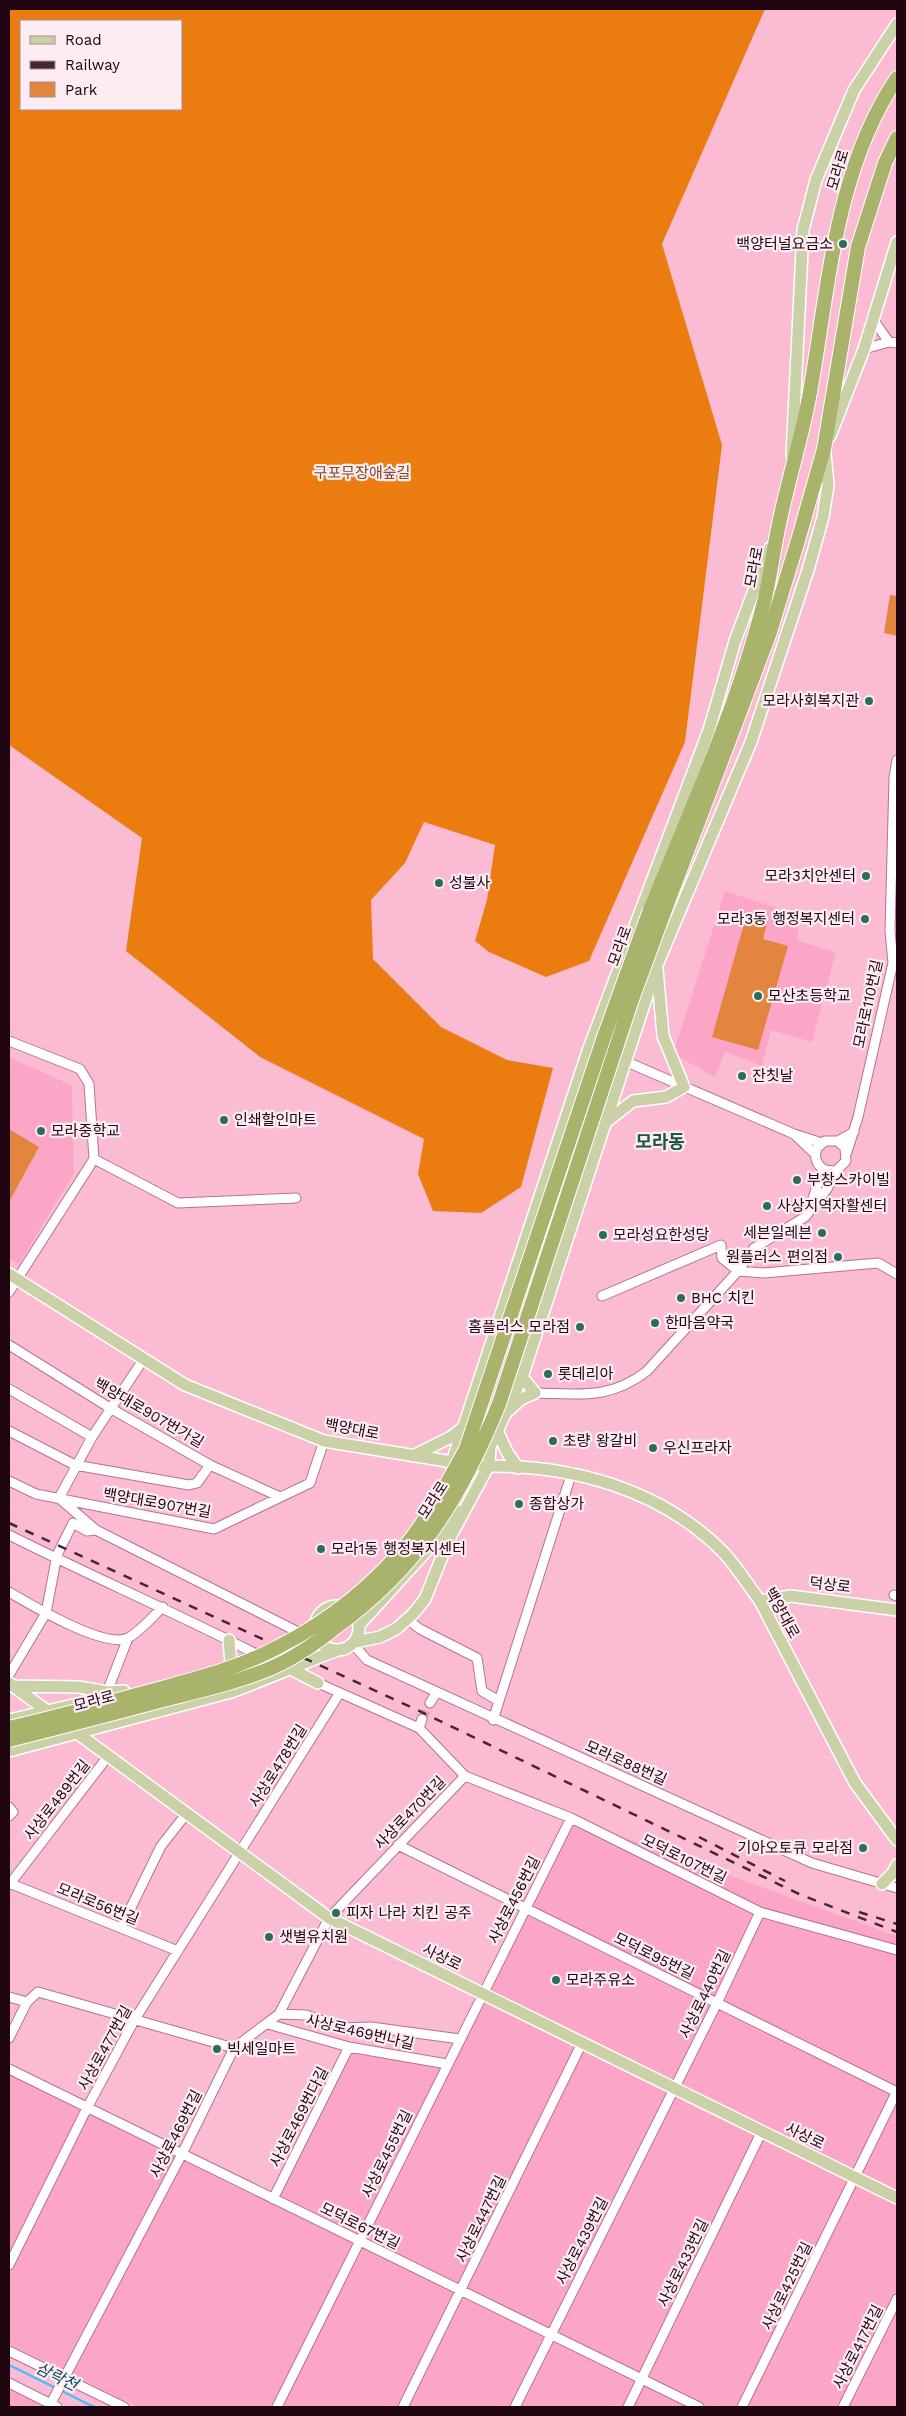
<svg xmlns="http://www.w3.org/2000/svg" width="906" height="2416" font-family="'Work Sans','Noto Sans KR',sans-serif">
  <rect width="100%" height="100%" fill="#fbbcd3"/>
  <path fill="#fca6c7" d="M725,891l73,24v26l38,11 -24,90 -41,-12 -9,36 -37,-14 -10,25 -42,-23z
    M9,1057l62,28 1,4 2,84 -55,91 -10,-6z
    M571,1818l326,118v471h-759l-129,-63v-275l264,129 76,-151 98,17z
    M9,2388l39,19h-39z"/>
  <path fill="#e3853e" d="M890,595l7,1v40l-13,-3z
    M747,913l21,6 -5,20 25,7 -30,104 -46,-13z
    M9,1129l30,18 -30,55z"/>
  <path fill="#eb7c0f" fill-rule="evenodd" d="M9,9h756l-103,235 60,201 -37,297 -96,219 -43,16 -57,-25 -14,-11 12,-41 8,-55 -71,-23 -19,41 -34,37 2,59 68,68 66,33 46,8 -32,119 -40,26 -48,-2 -15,-37 6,-35 -164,-82 -134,-106 16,-113 -133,-93zM21,21h160v88h-160z"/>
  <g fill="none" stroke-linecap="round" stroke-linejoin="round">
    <path stroke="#47bffb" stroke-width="2.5" d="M9,2365l85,42"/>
    <path stroke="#daa1b6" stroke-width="9" stroke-dasharray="9 4.5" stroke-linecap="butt" d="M422,1719l8,-16"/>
    <defs>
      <path id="minor" d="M872,318l17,24
        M864,349l25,-7 8,1
        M9,1041l71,28 9,15 5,75 -85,133
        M620,1059l174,75 28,9
        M796,1136l19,18
        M838,1141l7,7 1,13 -9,9c-15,4 -25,-8 -20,-22l8,-7h13l16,-9
        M847,1152l11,-35 35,-154 -3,-32 4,-154 3,-17
        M94,1159l84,44 118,-5
        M811,1204l12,-35
        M602,1296l119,-51 1,13 16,13 26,2 114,-10 19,11
        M9,1345l101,63 100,57 70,32
        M143,1360l-51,77 -33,61 37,32 204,103
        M9,1389l83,48
        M535,1393c44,1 75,7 112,-22l91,-100 16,-23 51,-31 22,-28 10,-19
        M9,1431l66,34 114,20 8,-2 13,-18
        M9,1481l27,13 178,35 96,-46 14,-42
        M9,1535c82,41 167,78 249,120
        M9,1592c22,13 96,57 119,46 13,-7 25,-22 35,-31
        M894,1595l3,1
        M407,1619l13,10 57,29 5,33 17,10
        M353,1644l14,16 445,203 85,25
        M9,1675l37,-62 11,-58 16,-32 14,8 9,-1
        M107,1692l21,-54
        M430,1703l6,-10
        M493,1720l79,-248
        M419,1728l3,-9
        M465,1776l106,42 189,94 137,38
        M9,1807l4,5 -4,4
        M398,1845l499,247
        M9,1883l169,68
        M9,1885l100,-130
        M121,1928l40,-82 26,-33
        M9,1997l18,5 11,-10 196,56
        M279,2014l27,1 35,13 30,-1 89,12
        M268,2024l81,23 98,17
        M9,2038l18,-36
        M9,2069l690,338
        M273,2199l76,-152
        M9,2265l78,-157 48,-89 204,-325
        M9,2351l115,56
        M9,2383l48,24
        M49,2407l133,-253 52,-106 45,-34 50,-96 136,-142 -46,-48 -101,-45
        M277,2407l294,-589
        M403,2407l179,-364
        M515,2407l202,-404 43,-91
        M628,2407l134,-276
        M742,2407l155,-316
        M843,2407l54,-108"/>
      <path id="major" d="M830,436l34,-87 33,-107
        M792,455l11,-225 13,-50 38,-90 43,-66
        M605,1123l28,-22 33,-4 18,-10 -21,-51 -6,-67
        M9,1274l176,111 139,56 135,22
        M508,1411l13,-12 14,-6 -13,-16
        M497,1430l10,22 11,16
        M413,1456l38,-19 14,-11
        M451,1465l138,-417 120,-318 26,-89 35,-93
        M482,1466c88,-2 179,23 241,86 14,15 25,33 37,49l95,182 42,57
        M760,1601l31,-5 106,14
        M315 1628a22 22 0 1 1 44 0a22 22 0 1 1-44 0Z
        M360,1624l79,-87 17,-27
        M229,1640l2,24
        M355,1642l25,-5 16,-8 17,-15 12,-15 24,-60 40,-74 1,-18 32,-70 135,-412 94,-223 57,-172 15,-53 5,-32 -3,-32
        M291,1669l27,14
        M9,1683l320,235 568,280
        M13,1686l66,1 28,5 17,-1
        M9,1720l68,-16
        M9,1751l222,-59c36,-13 71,-29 107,-42
        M882,1884l11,-11 4,-8"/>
      <path id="highway" d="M650,910c41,-101 87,-202 114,-308 6,-24 9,-49 14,-73 9,-46 24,-91 32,-137 19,-106 25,-222 87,-314
        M663,915l106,-280 30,-98 25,-88 34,-202 27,-84 12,-25"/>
    </defs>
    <use href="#minor" stroke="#ba718e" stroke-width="11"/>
    <use href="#major" stroke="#fff" stroke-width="14"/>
    <use href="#highway" stroke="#fff" stroke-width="16"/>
    <use href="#minor" stroke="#fff" stroke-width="9"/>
    <use href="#major" stroke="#cbd1a6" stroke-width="11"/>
    <use href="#highway" stroke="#a9b36b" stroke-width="14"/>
    <path stroke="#462633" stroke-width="2.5" stroke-dasharray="9 9" stroke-linecap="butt" d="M9,1523l404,185 386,186 98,38
      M699,1837l86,44
      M859,1912l38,12"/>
    <defs>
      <path id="highway-bridge" d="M9,1728c48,-11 95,-24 142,-37 44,-12 89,-23 129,-45 49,-25 97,-63 131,-107 21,-28 38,-59 55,-90l138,-412 46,-127
        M9,1740c51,-13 103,-26 154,-40 35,-9 72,-17 106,-31 24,-10 47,-26 67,-42 83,-60 125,-130 163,-223l132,-402 32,-87"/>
    </defs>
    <use href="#highway-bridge" stroke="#fff" stroke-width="16" stroke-linecap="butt"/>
    <use href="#highway-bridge" stroke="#a9b36b" stroke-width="14"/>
  </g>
  <g fill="#2b6d5d" stroke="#fdecf2" stroke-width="2">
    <circle cx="843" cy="244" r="5"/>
    <circle cx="869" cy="701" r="5"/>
    <circle cx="866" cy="876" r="5"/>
    <circle cx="439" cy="883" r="5"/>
    <circle cx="865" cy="919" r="5"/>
    <circle cx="758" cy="996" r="5"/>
    <circle cx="742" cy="1076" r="5"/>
    <circle cx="224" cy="1120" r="5"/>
    <circle cx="41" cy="1131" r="5"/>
    <circle cx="797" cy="1180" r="5"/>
    <circle cx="767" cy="1206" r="5"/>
    <circle cx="822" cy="1233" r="5"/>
    <circle cx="603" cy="1235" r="5"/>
    <circle cx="838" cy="1257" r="5"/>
    <circle cx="681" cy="1298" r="5"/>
    <circle cx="655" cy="1323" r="5"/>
    <circle cx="580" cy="1327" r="5"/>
    <circle cx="548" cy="1374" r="5"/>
    <circle cx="553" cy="1441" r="5"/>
    <circle cx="653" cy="1448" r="5"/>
    <circle cx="519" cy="1504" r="5"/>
    <circle cx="321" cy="1549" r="5"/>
    <circle cx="863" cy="1848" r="5"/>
    <circle cx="336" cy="1913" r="5"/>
    <circle cx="269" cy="1937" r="5"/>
    <circle cx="556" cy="1980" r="5"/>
    <circle cx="217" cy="2049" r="5"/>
  </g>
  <g text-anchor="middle" stroke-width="4.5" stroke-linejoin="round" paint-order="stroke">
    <g font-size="15" fill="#1e0510" stroke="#fdecf2">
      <text transform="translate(838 170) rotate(-73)" y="5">모라로</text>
      <text transform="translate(754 567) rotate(-79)" y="5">모라로</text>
      <text transform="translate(620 946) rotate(-70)" y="5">모라로</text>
      <text transform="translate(868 1004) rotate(-78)" y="5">모라로110번길</text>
      <text transform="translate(149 1413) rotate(30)" y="5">백양대로907번가길</text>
      <text transform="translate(352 1429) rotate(11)" y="5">백양대로</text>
      <text transform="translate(433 1500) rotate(-57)" y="5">모라로</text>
      <text transform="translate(157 1503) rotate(10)" y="5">백양대로907번길</text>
      <text transform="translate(830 1585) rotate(7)" y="5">덕상로</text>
      <text transform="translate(782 1613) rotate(61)" y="5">백양대로</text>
      <text transform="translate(94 1701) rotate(-15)" y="5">모라로</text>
      <text transform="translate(626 1763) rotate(24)" y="5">모라로88번길</text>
      <text transform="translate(278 1766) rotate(-58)" y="5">사상로478번길</text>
      <text transform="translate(57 1800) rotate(-52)" y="5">사상로489번길</text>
      <text transform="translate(410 1813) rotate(-46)" y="5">사상로470번길</text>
      <text transform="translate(684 1859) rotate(26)" y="5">모덕로107번길</text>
      <text transform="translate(514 1900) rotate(-63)" y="5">사상로456번길</text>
      <text transform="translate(98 1904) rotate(22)" y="5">모라로56번길</text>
      <text transform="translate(654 1956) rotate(26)" y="5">모덕로95번길</text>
      <text transform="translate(442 1957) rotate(26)" y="5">사상로</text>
      <text transform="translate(705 1994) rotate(-64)" y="5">사상로440번길</text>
      <text transform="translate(360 2032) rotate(13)" y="5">사상로469번나길</text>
      <text transform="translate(105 2048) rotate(-61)" y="5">사상로477번길</text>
      <text transform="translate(299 2117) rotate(-63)" y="5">사상로469번다길</text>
      <text transform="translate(176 2134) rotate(-63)" y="5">사상로469번길</text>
      <text transform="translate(805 2136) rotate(26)" y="5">사상로</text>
      <text transform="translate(387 2154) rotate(-64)" y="5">사상로455번길</text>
      <text transform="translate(481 2219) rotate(-64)" y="5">사상로447번길</text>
      <text transform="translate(360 2226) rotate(26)" y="5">모덕로67번길</text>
      <text transform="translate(582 2241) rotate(-63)" y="5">사상로439번길</text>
      <text transform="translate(683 2263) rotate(-64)" y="5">사상로433번길</text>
      <text transform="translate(787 2286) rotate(-64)" y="5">사상로425번길</text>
      <text transform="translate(858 2347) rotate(-63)" y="5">사상로417번길</text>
    </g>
    <g font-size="15" fill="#1e0510" stroke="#fdecf2" text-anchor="start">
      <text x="833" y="249" text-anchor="end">백양터널요금소</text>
      <text x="859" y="706" text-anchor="end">모라사회복지관</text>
      <text x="856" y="881" text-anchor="end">모라3치안센터</text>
      <text x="449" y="888">성불사</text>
      <text x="855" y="924" text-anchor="end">모라3동 행정복지센터</text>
      <text x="768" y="1001">모산초등학교</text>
      <text x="752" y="1081">잔칫날</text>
      <text x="234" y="1125">인쇄할인마트</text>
      <text x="51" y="1136">모라중학교</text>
      <text x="807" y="1185">부창스카이빌</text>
      <text x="777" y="1211">사상지역자활센터</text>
      <text x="812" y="1238" text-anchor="end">세븐일레븐</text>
      <text x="613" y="1240">모라성요한성당</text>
      <text x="828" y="1262" text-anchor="end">원플러스 편의점</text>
      <text x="691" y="1303">BHC 치킨</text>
      <text x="665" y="1328">한마음약국</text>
      <text x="570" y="1332" text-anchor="end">홈플러스 모라점</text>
      <text x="558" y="1379">롯데리아</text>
      <text x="563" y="1446">초량 왕갈비</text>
      <text x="663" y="1453">우신프라자</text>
      <text x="529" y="1509">종합상가</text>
      <text x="331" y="1554">모라1동 행정복지센터</text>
      <text x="853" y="1853" text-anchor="end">기아오토큐 모라점</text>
      <text x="346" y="1918">피자 나라 치킨 공주</text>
      <text x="279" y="1942">샛별유치원</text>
      <text x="566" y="1985">모라주유소</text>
      <text x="227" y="2054">빅세일마트</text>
    </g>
    <g font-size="15" fill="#794a28" stroke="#fdecf2">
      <text x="362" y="478">구포무장애숲길</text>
    </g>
    <g font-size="16" font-style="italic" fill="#064b69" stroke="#fdecf2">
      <text transform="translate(57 2376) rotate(26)" y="6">삼락천</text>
    </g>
    <g font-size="18" font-weight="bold" fill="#215549" stroke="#fdecf2">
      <text x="660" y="1148">모라동</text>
    </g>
  </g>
  <rect width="906" height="2416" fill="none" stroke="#1e0510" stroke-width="20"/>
  <rect x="20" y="20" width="162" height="90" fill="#fdecf2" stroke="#a49098"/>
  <rect x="30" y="36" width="25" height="8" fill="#cbd1a6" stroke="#a49098"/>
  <text x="65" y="45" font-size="15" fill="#1e0510">Road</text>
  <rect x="30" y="61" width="25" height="8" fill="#462633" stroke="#a49098"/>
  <text x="65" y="70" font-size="15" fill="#1e0510">Railway</text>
  <rect x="30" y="82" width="25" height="15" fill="#e3853e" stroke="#a49098"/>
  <text x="65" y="95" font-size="15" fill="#1e0510">Park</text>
</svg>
